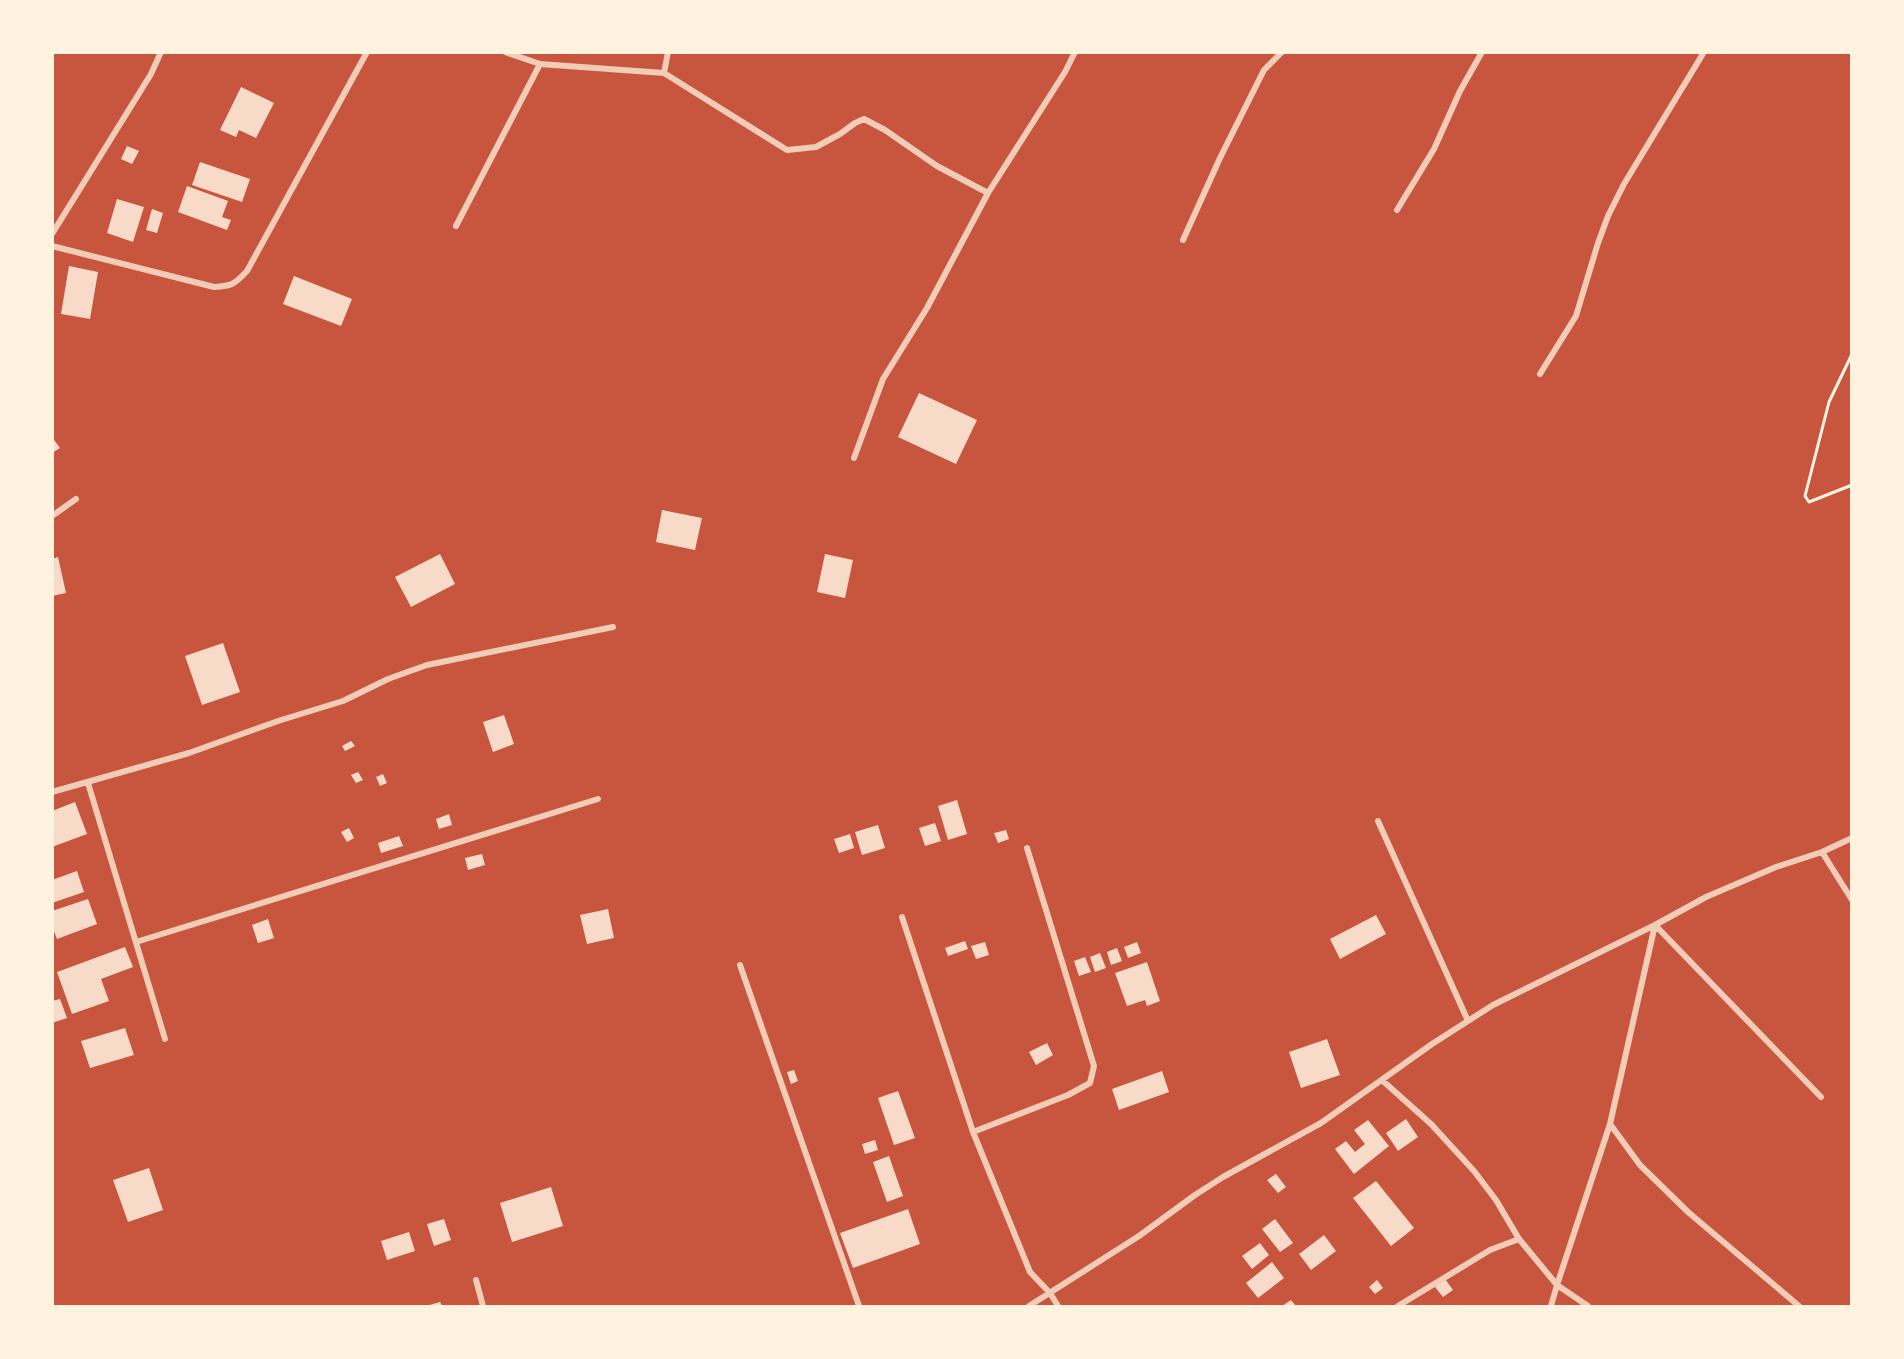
<svg xmlns="http://www.w3.org/2000/svg" width="1904" height="1359" font-family="'Work Sans',sans-serif">
  <rect width="100%" height="100%" fill="#c8553d"/>
  <path fill="#f7dbc8" d="M241,87l33,16 -18,35 -17,-8 -3,7 -16,-7z
    M127,146l12,5 -7,13 -11,-5z
    M200,162l50,17 -8,23 -50,-17z
    M187,186l41,15 -6,16 9,3 -4,10 -49,-18z
    M117,199l27,8 -11,35 -26,-9z
    M152,209l11,4 -6,20 -11,-3z
    M69,266l29,6 -8,47 -29,-5z
    M294,276l58,23 -11,27 -58,-22z
    M919,393l58,27 -21,44 -58,-27z
    M52,437l8,11 -8,5z
    M662,510l40,8 -7,32 -39,-8z
    M440,554l15,30 -44,23 -16,-30z
    M825,554l28,6 -8,38 -28,-6z
    M58,557l8,36 -14,3v-37z
    M223,643l17,49 -38,13 -17,-49z
    M504,715l10,29 -21,8 -10,-30z
    M351,741l4,5 -10,5 -3,-5z
    M358,772l5,8 -7,3 -5,-8z
    M383,774l4,9 -7,3 -4,-9z
    M957,800l10,34 -19,6 -10,-34z
    M75,802l12,32 -35,13v-36z
    M449,814l3,11 -13,4 -3,-10z
    M935,823l6,18 -16,5 -6,-18z
    M878,825l7,23 -23,7 -7,-23z
    M349,828l5,10 -7,4 -6,-10z
    M1006,830l3,9 -11,4 -4,-10z
    M850,834l4,14 -15,5 -5,-14z
    M399,836l4,10 -22,7 -3,-10z
    M482,854l3,11 -17,5 -3,-12z
    M77,871l7,21 -32,11v-23z
    M88,899l9,25 -40,15 -5,-13v-15z
    M608,909l6,29 -27,6 -7,-29z
    M1376,915l10,19 -46,25 -10,-20z
    M268,919l6,19 -16,5 -6,-18z
    M965,941l3,8 -20,7 -3,-8z
    M985,942l4,13 -13,4 -5,-13z
    M1137,942l4,11 -13,5 -4,-11z
    M125,947l8,20 -32,12 8,22 -37,13 -15,-42z
    M1117,948l5,13 -11,4 -4,-13z
    M1100,953l6,15 -11,4 -5,-15z
    M1085,957l6,15 -12,4 -5,-15z
    M1147,962l13,39 -13,5 -2,-6 -18,6 -12,-33z
    M60,999l7,19 -15,5v-22z
    M125,1028l9,27 -44,13 -9,-27z
    M1327,1039l13,36 -39,13 -12,-36z
    M1047,1043l6,12 -17,10 -7,-13z
    M794,1070l4,11 -7,3 -4,-12z
    M1162,1071l7,21 -50,18 -7,-21z
    M898,1091l17,47 -21,7 -16,-47z
    M1406,1119l12,18 -20,14 -12,-18z
    M1368,1120l21,26 -35,28 -19,-25 11,-8 9,11 10,-8 -11,-14z
    M875,1140l3,10 -13,4 -3,-10z
    M889,1156l14,40 -16,6 -14,-40z
    M149,1168l14,42 -35,12 -15,-42z
    M1276,1174l10,13 -8,6 -11,-13z
    M1376,1181l38,47 -23,18 -38,-48z
    M551,1187l12,39 -51,16 -12,-39z
    M908,1209l12,35 -67,24 -13,-35z
    M444,1219l7,21 -17,6 -7,-22z
    M1275,1219l18,24 -13,9 -18,-23z
    M409,1232l6,19 -28,9 -6,-19z
    M1324,1235l12,16 -25,19 -12,-16z
    M1260,1243l9,12 -17,14 -10,-13z
    M1272,1262l12,16 -26,20 -12,-15z
    M1445,1279l8,11 -10,7 -8,-10z
    M1377,1280l6,8 -8,6 -6,-7z
    M1291,1300l5,6h-14z
    M440,1302l2,4h-16z"/>
  <g fill="none" stroke-linecap="round" stroke-linejoin="round">
    <path stroke="#fff3e0" stroke-width="3" d="M1852,354l-23,48 -24,94 4,6 43,-17"/>
    <path stroke="#f1ccb7" stroke-width="6" d="M505,52l35,12 124,9 4,-21
      M664,73l123,77 29,-3 24,-13 15,-11 9,-4 21,11 52,36 51,27
      M1397,210l37,-61 26,-58 22,-39
      M456,226l84,-162
      M52,234l99,-160 10,-22
      M1183,240l37,-82 44,-88 18,-18
      M52,246l162,41c18,-1 21,-3 33,-16l120,-219
      M1540,374l36,-58 22,-73 10,-27 16,-32 80,-132
      M854,458l29,-79 44,-71 61,-115 77,-121 10,-20
      M52,516l24,-17
      M88,783l77,256
      M52,792l137,-39 89,-32 65,-20 45,-22 39,-14 186,-38
      M1378,821l90,200
      M1822,852l30,48
      M902,917l71,215 57,140 20,21 8,13
      M136,942l462,-143
      M740,965l119,341
      M1383,1081l48,43 43,47 22,29 23,39 38,46 -6,21
      M973,1132l95,-37 22,-12 4,-17 -67,-218
      M476,1280l7,26
      M1029,1306l110,-70 56,-41 28,-18 98,-54 111,-79 61,-39 162,-80 51,-28 70,-30 46,-15 30,-14
      M1398,1306l92,-56 29,-11
      M1588,1306l-31,-21 53,-161
      M1799,1306l-111,-94 -48,-47 -30,-41 45,-199 166,172"/>
  </g>
  <rect width="1904" height="1359" fill="none" stroke="#fff3e0" stroke-width="108"/>
</svg>
